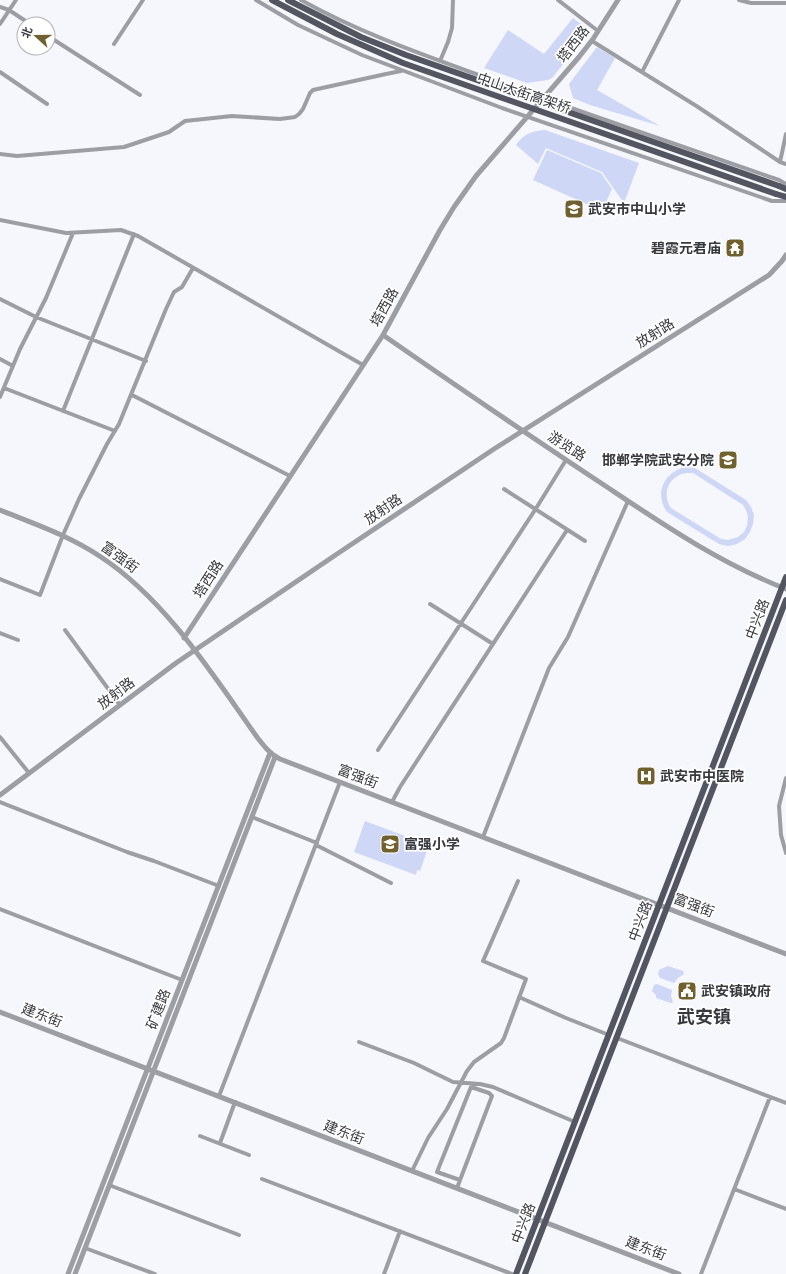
<svg xmlns="http://www.w3.org/2000/svg" width="786" height="1274" font-family="'PT Sans Narrow','Noto Sans SC',sans-serif">
  <rect width="100%" height="100%" fill="#f5f7fd"/>
  <path fill="#ced7f5" fill-rule="evenodd" d="M573,18l17,13 -38,47 -4,2 -21,3 -43,-15 24,-38 36,24z
    M597,47l18,11 -18,32 63,36 -70,-21 -17,-7 -4,-14z
    M545,130l94,33 -15,40 -22,-31 -56,-24 -8,16 -22,-19c7,-11 16,-14 29,-15z
    M547,150l54,23 11,16 -10,22 -69,-31z
    M685,467l10,1 51,32 5,7 3,8 -1,9 -3,8 -5,7 -8,5 -9,2 -9,-2 -52,-32c-13,-18 -3,-40 18,-45zM686,473h7l50,32 3,5 2,6 -1,10 -3,6 -6,5 -10,3 -7,-1 -50,-31c-10,-15 -2,-32 15,-35z
    M365,821l64,24 -9,26 -3,-1 -1,5 -62,-23z
    M668,966l15,5 1,3 -6,4 -4,5 -14,-5 -2,-4 1,-4z
    M657,984l15,6 -1,6 2,7h-2l-15,-5v-3l-4,-4 2,-6z"/>
  <g fill="none" stroke-linecap="round" stroke-linejoin="round">
    <path stroke="#9d9ea4" stroke-width="4" d="M256,0l42,25 64,30 140,53 270,93h14
      M301,0c59,33 123,55 186,78 97,35 195,68 292,102l7,4
      M558,0l40,31
      M739,0l12,3h35
      M0,7l9,3 21,14
      M0,24l16,-24
      M48,36l92,59
      M592,41l106,66 82,55 6,2
      M114,44l29,-44
      M440,61l8,-19 4,-14 1,-28
      M0,72l47,32
      M642,72l37,-72
      M0,154l17,2 107,-9 45,-15 16,-11 47,-5 48,3 15,-2 4,-3 4,-5 7,-16 3,-3 73,-16 15,-3
      M780,162l6,-28
      M0,220l66,13 55,-3 17,6 225,129
      M0,299l36,18 110,44
      M0,359l13,7
      M4,388l111,43
      M132,395l158,81
      M0,397l20,-48 26,-51 27,-65
      M63,411l71,-177
      M504,489l81,52
      M0,579l40,16 23,-60 16,-36 28,-55 12,-20 47,-115 8,-17 8,-5 11,-19
      M430,604l63,40
      M65,630l55,75
      M0,633l18,7
      M0,737l29,36
      M378,750l157,-240 31,-50
      M786,778l-7,28 2,29 5,18
      M0,802l127,50 27,9 65,25
      M392,802l8,-15 167,-257
      M252,817l65,26
      M483,837l66,-169 19,-31 60,-136
      M316,845l75,38
      M0,909l182,71
      M519,997l47,21 43,17
      M617,1038l169,65
      M359,1042l55,21 39,19 27,2 13,3 82,35
      M219,1096l121,-314
      M200,1136l49,19
      M220,1143l15,-41
      M412,1171l16,-33 19,-29 20,-38 7,-9 27,-19 3,-5 22,-59 -43,-18 35,-80
      M262,1179l250,95
      M109,1185l130,50
      M457,1188l35,-92 -3,-3 -18,-6 -34,85 23,8
      M734,1189l52,20
      M85,1248l70,26
      M384,1274l16,-43
      M701,1274l69,-177"/>
    <path stroke="#9d9ea4" stroke-width="5" d="M383,335c75,52 151,104 227,154 57,38 112,75 176,100
      M0,510c35,14 70,26 101,47 64,42 112,118 156,180 7,9 13,17 23,22l506,195
      M184,638l199,-303 57,-105 14,-23 22,-31 103,-119 14,-18 25,-39
      M0,795l176,-132 161,-109 157,-105 275,-174 13,-14 4,-6
      M0,1012l679,262
      M68,1274l202,-521
      M75,1274l200,-517"/>
    <path stroke="#535660" stroke-width="6" d="M779,186l7,3
      M776,194l10,3
      M516,1274l270,-697
      M525,1274l261,-674"/>
    <path stroke="#535660" stroke-width="6" d="M272,0l65,34 66,29 373,131
      M288,0l73,37 45,18 373,131"/>
  </g>
  <defs>
    <symbol id="school-square" viewBox="-11 -11 22 22"><rect x="-9" y="-9" width="18" height="18" rx="4" fill="#70602e" stroke="#fff"/><path d="M0-5L7-2L0 1L-7-2ZM-4 1L0 2.5L4 1V4Q0 6-4 4Z" fill="#fff"/></symbol>
    <symbol id="temple-square" viewBox="-11 -11 22 22"><rect x="-9" y="-9" width="18" height="18" rx="4" fill="#70602e" stroke="#fff"/><path d="M0-6L5-2H3V0L6.5 2.5H4V6H1.5V3h-3V6H-4V2.5H-6.5L-3 0V-2H-5Z" fill="#fff"/></symbol>
    <symbol id="university-square" viewBox="-11 -11 22 22"><rect x="-9" y="-9" width="18" height="18" rx="4" fill="#70602e" stroke="#fff"/><path d="M0-5L7-2L0 1L-7-2ZM-4 1L0 2.5L4 1V4Q0 6-4 4Z" fill="#fff"/></symbol>
    <symbol id="hospital-square" viewBox="-11 -11 22 22"><rect x="-9" y="-9" width="18" height="18" rx="4" fill="#70602e" stroke="#fff"/><path d="M-5-5h3v3.5h4V-5h3V5h-3V1.5h-4V5h-3Z" fill="#fff"/></symbol>
    <symbol id="civic-square" viewBox="-11 -11 22 22"><rect x="-9" y="-9" width="18" height="18" rx="4" fill="#70602e" stroke="#fff"/><path d="M-.6-6.5H3V-4.5H.6V-3L4-1V1h2V6H-6V1h2V-1L-.6-3ZM-1.2 2.5V6h2.4V2.5Z" fill="#fff"/></symbol>
  </defs>
  <g fill-rule="evenodd">
    <use href="#school-square" x="563" y="198" width="22" height="22"/>
    <use href="#temple-square" x="724" y="237" width="22" height="22"/>
    <use href="#university-square" x="717" y="449" width="22" height="22"/>
    <use href="#hospital-square" x="635" y="765" width="22" height="22"/>
    <use href="#school-square" x="379" y="833" width="22" height="22"/>
    <use href="#civic-square" x="676" y="980" width="22" height="22"/>
  </g>
  <g text-anchor="middle" stroke-width="3.5" stroke-linejoin="round" paint-order="stroke">
    <g font-size="14" fill="#37393e" stroke="#fff">
      <text transform="translate(573 44) rotate(-52)" y="5">塔西路</text>
      <text transform="translate(524 93) rotate(19)" y="5">中山大街高架桥</text>
      <text transform="translate(384 307) rotate(-61)" y="5">塔西路</text>
      <text transform="translate(655 333) rotate(-32)" y="5">放射路</text>
      <text transform="translate(567 446) rotate(33)" y="5">游览路</text>
      <text transform="translate(383 509) rotate(-34)" y="5">放射路</text>
      <text transform="translate(120 557) rotate(36)" y="5">富强街</text>
      <text transform="translate(208 579) rotate(-57)" y="5">塔西路</text>
      <text transform="translate(757 619) rotate(-69)" y="5">中兴路</text>
      <text transform="translate(116 693) rotate(-37)" y="5">放射路</text>
      <text transform="translate(358 776) rotate(21)" y="5">富强街</text>
      <text transform="translate(694 905) rotate(21)" y="5">富强街</text>
      <text transform="translate(640 921) rotate(-69)" y="5">中兴路</text>
      <text transform="translate(158 1009) rotate(-69)" y="5">矿建路</text>
      <text transform="translate(42 1015) rotate(21)" y="5">建东街</text>
      <text transform="translate(344 1132) rotate(21)" y="5">建东街</text>
      <text transform="translate(523 1223) rotate(-69)" y="5">中兴路</text>
      <text transform="translate(646 1248) rotate(21)" y="5">建东街</text>
    </g>
    <g font-size="14" font-weight="bold" fill="#37393e" stroke="#fff" text-anchor="start">
      <text x="588" y="214">武安市中山小学</text>
      <text x="721" y="253" text-anchor="end">碧霞元君庙</text>
      <text x="714" y="465" text-anchor="end">邯郸学院武安分院</text>
      <text x="660" y="781">武安市中医院</text>
      <text x="404" y="849">富强小学</text>
      <text x="701" y="996">武安镇政府</text>
    </g>
    <g font-size="18" font-weight="bold" fill="#37393e" stroke="#fff">
      <text x="704" y="1023">武安镇</text>
    </g>
  </g>
  <g transform="translate(36 36) rotate(291)"><circle r="19" fill="#ffffff" stroke="#afb0b2"/>
  <path d="M0-3L7 15L0 10L-7 15Z" fill="#70602e"/>
  <text y="-6" font-size="11" font-weight="bold" text-anchor="middle" fill="#37393e">北</text>
  </g>
</svg>
